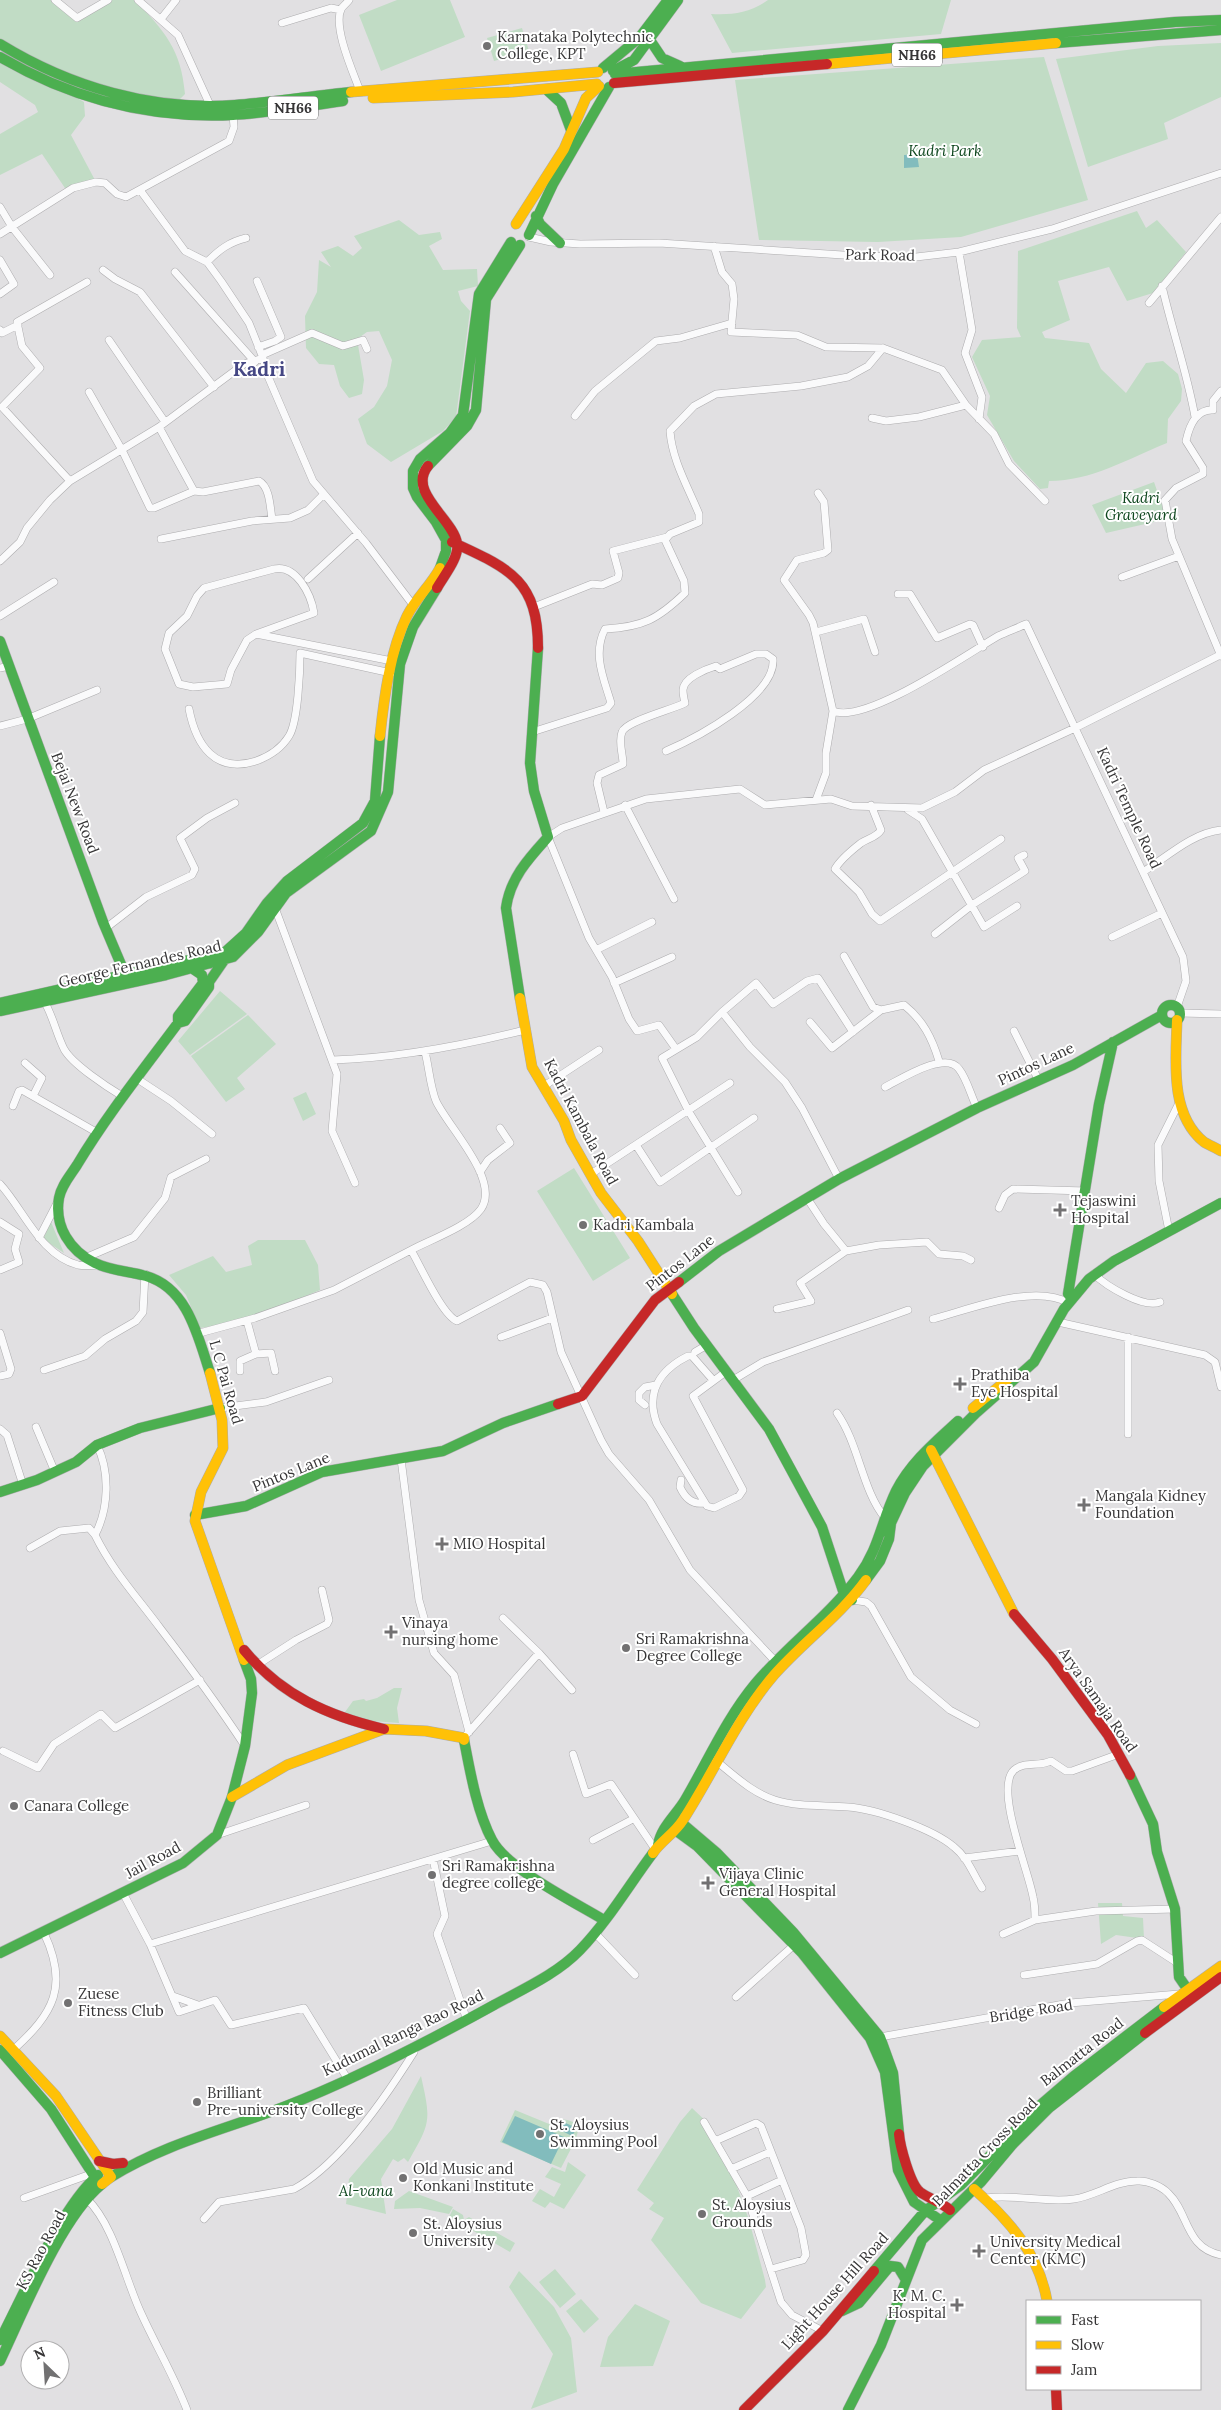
<svg xmlns="http://www.w3.org/2000/svg" width="1221" height="2410" font-family="Lora,serif">
  <rect width="100%" height="100%" fill="#e1e0e2"/>
  <path fill="#c1dcc5" d="M0,0h56l21,18 30,-18h28c30,32 46,49 50,94l-6,6 -91,-13 -88,-42z
    M397,0h53l15,37 -84,34 -22,-56z
    M768,0h183l-10,34 -209,19 -21,-39c22,1 39,-1 57,-14z
    M522,28l7,23 -35,10 -7,-23z
    M1221,43v54l-57,26 4,16 -80,28 -32,-108 102,-13z
    M0,54l84,48 1,14 -14,19 25,47 -29,9 -25,-37 -42,21v-41l38,-22 -3,-7 -35,-23z
    M1044,57l44,143 -127,37 -83,5 -119,-2 -24,-160z
    M1137,211l9,17 11,-8 29,32 -33,41 -26,8 -18,-34 -51,14 12,39 -28,12 3,6 44,5 12,26 25,24 20,-30 17,-2 15,13 4,15 -1,12 -13,18 -1,24c-40,16 -75,38 -118,38l-1,7 -8,1 -26,-28 -27,-46 3,-19 -18,-39 10,-17 39,-3 -4,-9 1,-77z
    M399,220l20,15 21,-3 2,7 -13,7 14,24 34,-1 1,17 -20,5 3,10 9,10 -14,106 -13,14 -52,31 -24,-18 -9,-25 16,-12 13,-21 5,-26 -13,-29 -12,1 -10,7 7,41 -2,14 -13,4 -9,-12 -6,-21 -15,-1 -13,-16 -1,-32 12,-24 2,-32 12,7 -10,-15 17,-6 15,10 9,-8 -8,-12z
    M1154,482l13,37 -61,14 -14,-28z
    M220,991l27,23 -57,41 -12,-14z
    M248,1015l28,29 -39,34 8,11 -19,13 -35,-46z
    M306,1092l10,22 -13,7 -10,-23z
    M574,1168l56,90 -37,23 -56,-90z
    M51,1222l13,31 -21,-14z
    M258,1240h47l13,25 2,25 -73,31 -47,7 -14,-33 -17,-20 44,-19 13,16 26,-7 -4,-19z
    M394,1688h8l-5,20 2,15 -40,-3 -14,-8 8,-11 11,-2 2,2 11,-3z
    M1098,1903h24l1,13 20,2 1,21 -28,-4 -15,9z
    M421,2076c10,45 10,46 -13,86l-4,-4 -6,4 -5,-3 -12,20 5,35 -40,-10 3,-25 43,-50z
    M692,2108l19,18 3,12 17,32 18,50 16,60 1,7 -25,32 -40,-16 -50,-63 13,-22 -15,-9 5,-6 -17,-13 43,-68z
    M515,2110l39,16c7,-11 14,-6 26,-1l-5,16 -14,27 -61,-26z
    M568,2162l18,13 -22,34 -14,-7 -5,6 -13,-7 8,-12 14,8 7,-13 -16,-7 7,-10 13,5z
    M409,2191l44,16 -4,7 -29,-6 -26,1 1,-8z
    M453,2209l10,6 1,5 5,-3 46,26 -5,9 -61,-35z
    M555,2269l21,25 -16,14 -21,-26z
    M519,2271l35,36 17,31 6,54 -46,17 22,-55 -44,-67z
    M581,2299l18,20 -15,14 -18,-22z
    M635,2304l35,17 -17,45 -53,1 8,-30z"/>
  <path fill="#82bcbd" d="M917,154l2,13 -15,1v-13z
    M515,2116l49,21 -13,27 -49,-22z
    M561,2121l16,7 -5,8 -14,-7z"/>
  <g fill="none" stroke-linecap="round" stroke-linejoin="round">
    <defs>
      <path id="street" d="M55,0l22,18 31,-18
        M138,0l40,35 32,70
        M349,0c-2,3 -6,6 -8,9 -8,19 12,63 19,82
        M161,19l15,-19
        M282,23l49,-15 10,2
        M0,207l12,20 38,48
        M0,234l73,-46 23,-6 9,1 12,11 9,3 103,-56 5,-14 -1,-12
        M529,237l22,5 29,2 79,-1 199,13 58,1 43,-5 93,-23 169,-56
        M714,246l8,26 10,12 2,15 -3,33 66,3 29,12 57,1 59,22 24,35
        M959,252l13,78 -7,23 17,44 -3,22
        M0,260l14,24 -14,10
        M207,262c12,-12 22,-20 39,-24
        M103,270l12,9 25,13 74,95
        M175,272l80,90
        M257,281l24,56 -6,4 -17,6
        M1162,286c10,44 25,86 33,131
        M1149,303l72,-86
        M0,330l2,3 16,-8
        M109,340l56,82
        M262,355l50,-22 31,13 20,-6 4,9
        M263,358l4,16 46,107 53,62 47,62
        M1221,391l-8,10v9c-17,-1 -24,17 -27,31l17,27v6l-27,14 -11,12 7,39 49,117
        M89,392l33,58 28,58h4l40,-17
        M575,416l20,-25 61,-50 24,-3 52,-15
        M872,418l14,3 33,-4 47,-12 28,29 15,30 36,37
        M159,427l35,64 9,1 56,-11c11,6 11,26 13,38
        M70,481l-68,-74 38,-39 -18,-22 -5,-24 70,-40
        M818,493l6,9 4,48 -4,3 -27,7 -13,20 25,35 4,8 20,88c32,14 134,-57 165,-75 9,-4 19,-8 28,-12l157,333 3,24 -9,26
        M161,539l91,-18 38,-3 18,-8 15,-15
        M0,561l20,-19 7,-14 23,-28 20,-19 89,-54 85,-63 19,-6 -14,-35 -28,-42 -14,-19 -22,-11 -45,-61
        M1122,577l57,-21
        M308,579l50,-46
        M898,594h12l27,44 33,-14 3,1 10,22
        M534,607l58,-23 10,1 16,-7 1,-5 -6,-22 54,-14
        M0,616l54,-34
        M816,632l48,-13 11,33
        M256,634l58,-21c-3,-19 -18,-49 -40,-44l-70,19 -7,8 -10,20 -18,17 -4,16 14,35 14,3 34,-3 4,-14 16,-30 9,-6 136,27
        M0,668l9,-2
        M189,709c7,36 26,65 67,52 14,-5 25,-12 33,-25 9,-14 11,-65 11,-83l91,20
        M0,726l27,-7 70,-29
        M532,732l75,-24 4,-5c-7,-24 -19,-49 -6,-74 38,-2 53,-10 80,-36l-1,-12 -19,-41 5,-6 29,-12v-8c-11,-27 -27,-54 -29,-83l24,-25 22,-12 85,-8 47,-9 20,-11 15,-18
        M816,800l10,-27v-20l7,-42
        M625,805l49,94
        M871,805l10,25c-4,7 -14,9 -20,13 -9,7 -21,17 -26,26l24,23 13,22 8,7 121,-82
        M908,810l14,9 62,108 33,-21
        M604,812l-7,-29 2,-8 24,-11c0,-10 -5,-22 -1,-32 4,-11 49,-22 63,-29 -1,-4 -2,-9 -2,-13 0,-12 23,-21 33,-24l4,3 36,-15h10l7,5c3,37 -77,79 -107,92
        M1143,872c24,-15 49,-39 78,-42
        M275,908l62,166 -5,57 23,52
        M106,928l40,-31 46,-22 3,-6 -15,-31 27,-20 28,-15
        M935,934l37,-29 53,-34 -7,-13 6,-3
        M1112,937l50,-24
        M596,950l56,-28
        M844,956l29,51 8,3
        M614,983l58,-26
        M44,1001c9,15 12,32 20,48 8,15 43,38 58,47
        M722,1012l34,-29 17,21 34,-23 11,-3 35,54
        M1180,1013l41,1
        M810,1022l22,26 49,-38 23,-5c19,15 28,33 35,56
        M1014,1031l25,50
        M676,1049l-17,-24 -22,6 -8,-12 -17,-42 -23,-39 -41,-101 14,-9 84,-29 94,-10 25,16 66,-6 21,7 70,2 33,-16 29,-22 91,-42 145,-73
        M333,1060c65,-2 128,-14 192,-30
        M25,1063l17,15 -9,18
        M136,1078l35,23 41,33
        M544,1086l55,-36
        M885,1087c16,-8 61,-37 74,-18 8,10 12,27 18,39
        M13,1106l6,-15 3,-1 74,42
        M636,1145l24,37 94,-64
        M480,1172l8,-12 22,-17 -10,-15
        M591,1174l139,-91
        M0,1184c24,26 40,71 78,81 6,1 13,0 19,1
        M738,1192l-49,-80 -27,-54 35,-21 25,-25 28,35 35,35 17,26 37,71
        M807,1198l17,26 22,27 33,-6 48,-3 12,12 24,2 8,4
        M999,1208l6,-13 8,-6 73,2
        M0,1222l19,12 -4,15 4,13 -19,8
        M1168,1226l-9,-45 -1,-36 21,-42
        M39,1238l17,-33
        M411,1250c19,-10 58,-24 70,-41 20,-29 -33,-82 -45,-108 -6,-15 -7,-34 -11,-49
        M85,1258l49,-21 31,-39 6,-21 35,-18
        M1094,1274c12,12 50,35 66,28
        M777,1309l34,-8 -11,-18 46,-32
        M933,1319c38,-10 101,-36 136,-16
        M247,1321l9,33
        M1058,1322l147,33 10,7 6,25
        M0,1333l11,36 -2,5 -9,2
        M196,1334l59,-16 79,-28 77,-40c9,15 31,65 46,71l73,-39 13,3 4,7 14,60 40,88 8,14 40,46 41,70 86,92
        M501,1337l51,-19
        M1128,1337v97
        M695,1352l12,-7
        M44,1370l41,-14 20,-17 31,-18 7,-9 2,-38
        M240,1371v-10l16,-7 15,-1 4,18
        M713,1380l-21,-24h-4c-28,14 -43,36 -31,68l50,82 7,2 25,-12 4,-6 -50,-94 34,-25
        M733,1380l30,-18 145,-52
        M645,1405l-6,-5v-7l6,-6 11,-2
        M220,1408l46,-6 63,-22
        M837,1413c22,31 25,77 48,105
        M36,1427l19,45
        M0,1429l7,6 16,50
        M97,1445c13,27 12,63 -2,90 17,35 42,62 65,93 30,39 58,77 85,118
        M401,1459l18,141 15,53 20,22 15,57
        M681,1480l-1,7c5,11 12,18 24,16
        M30,1548l30,-17 29,-3 6,7
        M852,1600l14,2 5,4 40,71 39,33 26,14
        M503,1618l36,35 33,37
        M257,1665l39,-25 31,-16 2,-4 -7,-30
        M467,1734l72,-81
        M3,1751l35,17 16,-24 47,-30 14,14 85,-48
        M573,1754l13,40 25,-10 44,65
        M715,1760c19,15 37,33 60,40 23,7 49,5 73,7 28,2 85,22 106,40 14,11 19,27 28,41
        M217,1835l89,-30
        M593,1840l40,-21
        M964,1858l56,-7
        M433,1859l12,57 -8,18 30,86
        M123,1893l27,51 29,68 36,-12 16,25 73,-17 43,70
        M1035,1920c0,-8 0,-16 -2,-23 -4,-25 -39,-109 -19,-127 10,-9 25,-3 37,-9l15,10h6l47,-17
        M595,1933l40,42
        M1003,1934l32,-14 61,-9 79,-2
        M150,1944l342,-103
        M1024,1975l73,-11 40,-23 5,-1 37,24
        M173,1996l25,9
        M736,1997l58,-52
        M880,2037l190,-34 109,-9
        M13,2050c41,-37 56,-64 31,-117
        M704,2122l43,74 34,106 11,13 31,16
        M715,2141l41,-18 5,3 40,102 5,27 -3,5 -32,9
        M731,2169l39,-17
        M747,2196l35,-16
        M24,2198l64,-23
        M986,2198c30,-4 60,5 88,1 21,-3 41,-18 63,-18 10,-1 24,5 31,12 21,20 17,55 53,62
        M87,2199c27,26 38,80 54,114 15,33 33,63 46,97
        M204,2219l15,-17 75,-13c45,-24 93,-94 120,-137l-1,-4"/>
      <path id="fast" d="M650,40l12,18 18,8
        M1056,43l165,-13
        M0,44c70,43 152,67 235,61 38,-3 77,-9 116,-13
        M0,57c72,42 150,62 233,58 37,-2 74,-9 110,-14
        M603,68l36,-30 29,-38
        M613,71l21,-11 44,-60
        M615,74l560,-52 46,-2
        M548,91l13,12 10,27
        M536,216l4,8 20,19
        M529,235l24,-51 56,-97
        M428,466l39,-40 9,-16 10,-111 34,-54
        M440,568l6,-17v-11l-10,-18 -19,-25 -4,-9v-17l7,-12 30,-26 13,-18 16,-121 32,-52
        M0,641l103,281 25,59
        M193,969l9,6 1,8
        M209,982v5l-24,34 -7,2v-7l25,-33z
        M209,982l18,-26
        M520,998l-14,-90c4,-30 23,-50 42,-71l-14,-46 -4,-28 8,-115
        M0,1003l225,-51 21,-19 21,-30 20,-22 76,-58 12,-22 5,-65
        M1162 1014a9 9 0 1 1 18 0a9 9 0 1 1-18 0Z
        M0,1011l166,-36 67,-18 25,-25 28,-39 85,-62 17,-39 12,-128 13,-37 24,-39
        M178,1023c-35,47 -71,92 -101,142 -7,11 -16,21 -18,33 -5,28 11,53 36,65 16,8 34,8 51,13 42,12 52,61 64,97
        M679,1282l40,-31 120,-72 138,-71 96,-43 89,-50
        M672,1294l22,34 75,101 53,98 22,67 8,6
        M1072,1299l-4,-5 31,-190 14,-62
        M0,1492l37,-12 39,-18 21,-17 43,-17 80,-20
        M195,1515l51,-9 76,-34 121,-21 60,-28 55,-19
        M866,1580l14,-19 9,-22 2,-16 14,-30 18,-27 53,-53 58,-51 30,-53 25,-30 25,-18 107,-58
        M464,1740c6,31 13,72 28,100 14,28 84,63 112,80
        M1130,1775l23,49 4,28 18,57 4,68 9,13
        M677,1819l40,34 76,79 87,105 13,36 6,61
        M671,1827l26,19 105,107 68,85 15,34 13,98 16,32 26,18
        M658,1845c3,-18 18,-30 27,-45 23,-39 41,-81 70,-116 32,-38 73,-67 103,-107 21,-28 23,-55 38,-86 14,-28 39,-49 62,-70
        M0,1953l183,-90 34,-28 15,-38 13,-51 7,-53 -1,-14 -7,-19
        M0,2050l51,59 47,73
        M111,2177c55,-34 116,-48 175,-71 72,-28 141,-64 208,-101 29,-16 63,-31 86,-55 28,-29 49,-65 73,-97
        M874,2271l51,-60 36,-26 77,-78 36,-31 90,-69
        M842,2311l17,-8 31,-37 8,1 8,13
        M0,2340c24,-46 61,-133 98,-165
        M0,2361c23,-48 61,-144 102,-177
        M848,2410l33,-65 41,-105 59,-58 31,-37 37,-37 96,-75"/>
      <path id="slow" d="M827,64l229,-21
        M351,92l247,-20
        M373,98l140,-6 84,-8
        M516,224l48,-75 22,-51 13,-12
        M380,736c4,-38 10,-85 27,-120 9,-18 24,-31 33,-48
        M520,998l12,69 32,54 7,19 30,53 37,48 34,53
        M1177,1020c-1,39 -8,94 27,122 5,3 12,6 17,9
        M210,1373l12,47 1,28 -22,44 -6,29 49,139
        M973,1408l35,-29
        M931,1450l83,164
        M232,1797l55,-32 97,-36 42,2 38,7v2
        M653,1853c8,-12 21,-19 30,-33 31,-48 54,-102 91,-145 29,-33 66,-59 92,-95
        M1164,2007l57,-41
        M0,2036l56,60 55,81 -9,7
        M974,2189c35,31 65,65 73,112"/>
      <path id="jam" d="M614,83l213,-19
        M428,466c-21,26 25,53 29,77 3,14 -14,34 -20,45
        M452,542c56,26 86,37 86,106
        M558,1404l24,-8 73,-96 24,-18
        M1014,1614l38,45 56,76 22,40
        M244,1650c37,45 84,66 140,79
        M1145,2033l76,-56
        M899,2134c1,12 11,50 21,58 10,7 21,10 30,18
        M99,2161l14,3 10,-1
        M1056,2389l1,21
        M744,2410l79,-79 51,-60"/>
    </defs>
    <use href="#street" stroke="#adacae" stroke-width="8"/>
    <use href="#fast" stroke="#adacae" stroke-width="11"/>
    <use href="#slow" stroke="#adacae" stroke-width="11"/>
    <use href="#jam" stroke="#adacae" stroke-width="11"/>
    <use href="#street" stroke="#fafafb" stroke-width="7"/>
    <use href="#fast" stroke="#4caf50" stroke-width="10"/>
    <use href="#slow" stroke="#ffc107" stroke-width="10"/>
    <use href="#jam" stroke="#c62828" stroke-width="10"/>
  </g>
  <g fill="#727172" stroke="#fff" stroke-width="2">
    <circle cx="487" cy="46" r="5"/>
    <path d="M1057.5 1202.5h5v5h5v5h-5v5h-5v-5h-5v-5h5z"/>
    <circle cx="583" cy="1225" r="5"/>
    <path d="M957.5 1376.5h5v5h5v5h-5v5h-5v-5h-5v-5h5z"/>
    <path d="M1081.5 1497.5h5v5h5v5h-5v5h-5v-5h-5v-5h5z"/>
    <path d="M439.5 1536.5h5v5h5v5h-5v5h-5v-5h-5v-5h5z"/>
    <path d="M388.5 1624.5h5v5h5v5h-5v5h-5v-5h-5v-5h5z"/>
    <circle cx="626" cy="1648" r="5"/>
    <circle cx="14" cy="1806" r="5"/>
    <circle cx="432" cy="1875" r="5"/>
    <path d="M705.5 1875.5h5v5h5v5h-5v5h-5v-5h-5v-5h5z"/>
    <circle cx="68" cy="2003" r="5"/>
    <circle cx="197" cy="2102" r="5"/>
    <circle cx="540" cy="2134" r="5"/>
    <circle cx="403" cy="2178" r="5"/>
    <circle cx="702" cy="2214" r="5"/>
    <circle cx="413" cy="2233" r="5"/>
    <path d="M976.5 2243.5h5v5h5v5h-5v5h-5v-5h-5v-5h5z"/>
    <path d="M954.5 2297.5h5v5h5v5h-5v5h-5v-5h-5v-5h5z"/>
  </g>
  <g text-anchor="middle" stroke-width="4" stroke-linejoin="round" paint-order="stroke">
    <g fill="#fff" stroke="#727272" stroke-width="1">
      <rect x="892" y="43.5" width="50" height="23" rx="4"/>
      <rect x="268" y="96.5" width="50" height="23" rx="4"/>
    </g>
    <g font-size="14" font-weight="bold" fill="#363536">
      <text x="917" y="60">NH66</text>
      <text x="293" y="113">NH66</text>
    </g>
    <g font-size="15" fill="#363536" stroke="#fff" text-anchor="start">
      <text x="497" y="42">Karnataka Polytechnic<tspan x="497" dy="17">College, KPT</tspan></text>
      <text x="1071" y="1206">Tejaswini<tspan x="1071" dy="17">Hospital</tspan></text>
      <text x="593" y="1230">Kadri Kambala</text>
      <text x="971" y="1380">Prathiba<tspan x="971" dy="17">Eye Hospital</tspan></text>
      <text x="1095" y="1501">Mangala Kidney<tspan x="1095" dy="17">Foundation</tspan></text>
      <text x="453" y="1549">MIO Hospital</text>
      <text x="402" y="1628">Vinaya<tspan x="402" dy="17">nursing home</tspan></text>
      <text x="636" y="1644">Sri Ramakrishna<tspan x="636" dy="17">Degree College</tspan></text>
      <text x="24" y="1811">Canara College</text>
      <text x="442" y="1871">Sri Ramakrishna<tspan x="442" dy="17">degree college</tspan></text>
      <text x="719" y="1879">Vijaya Clinic<tspan x="719" dy="17">General Hospital</tspan></text>
      <text x="78" y="1999">Zuese<tspan x="78" dy="17">Fitness Club</tspan></text>
      <text x="207" y="2098">Brilliant<tspan x="207" dy="17">Pre-university College</tspan></text>
      <text x="550" y="2130">St. Aloysius<tspan x="550" dy="17">Swimming Pool</tspan></text>
      <text x="413" y="2174">Old Music and<tspan x="413" dy="17">Konkani Institute</tspan></text>
      <text x="712" y="2210">St. Aloysius<tspan x="712" dy="17">Grounds</tspan></text>
      <text x="423" y="2229">St. Aloysius<tspan x="423" dy="17">University</tspan></text>
      <text x="990" y="2247">University Medical<tspan x="990" dy="17">Center (KMC)</tspan></text>
      <text x="946" y="2301" text-anchor="end">K. M. C.<tspan x="946" dy="17">Hospital</tspan></text>
    </g>
    <g font-size="15" font-style="italic" fill="#0d461d" stroke="#fff">
      <text x="945" y="156">Kadri Park</text>
      <text x="1141" y="503">Kadri<tspan x="1141" dy="17">Graveyard</tspan></text>
      <text x="366" y="2196">Al-vana</text>
    </g>
    <g font-size="15" fill="#363536" stroke="#fff">
      <text transform="translate(880 255) rotate(1)" y="5">Park Road</text>
      <text transform="translate(75 803) rotate(69)" y="5">Bejai New Road</text>
      <text transform="translate(1129 808) rotate(65)" y="5">Kadri Temple Road</text>
      <text transform="translate(140 964) rotate(-13)" y="5">George Fernandes Road</text>
      <text transform="translate(1036 1064) rotate(-25)" y="5">Pintos Lane</text>
      <text transform="translate(581 1122) rotate(62)" y="5">Kadri Kambala Road</text>
      <text transform="translate(680 1263) rotate(-38)" y="5">Pintos Lane</text>
      <text transform="translate(226 1382) rotate(74)" y="5">L C Pai Road</text>
      <text transform="translate(291 1472) rotate(-22)" y="5">Pintos Lane</text>
      <text transform="translate(1098 1700) rotate(55)" y="5">Arya Samaja Road</text>
      <text transform="translate(153 1860) rotate(-29)" y="5">Jail Road</text>
      <text transform="translate(1031 2011) rotate(-9)" y="5">Bridge Road</text>
      <text transform="translate(403 2033) rotate(-26)" y="5">Kudumal Ranga Rao Road</text>
      <text transform="translate(1082 2052) rotate(-38)" y="5">Balmatta Road</text>
      <text transform="translate(985 2152) rotate(-46)" y="5">Balmatta Cross Road</text>
      <text transform="translate(41 2250) rotate(-62)" y="5">KS Rao Road</text>
      <text transform="translate(835 2291) rotate(-48)" y="5">Light House Hill Road</text>
    </g>
    <g font-size="20" font-weight="bold" fill="#454784" stroke="#fff">
      <text x="259" y="376">Kadri</text>
    </g>
  </g>
  <rect x="1026" y="2300" width="175" height="90" fill="#ffffff" stroke="#afaeaf"/>
  <rect x="1036" y="2316" width="25" height="8" fill="#4caf50" stroke="#afaeaf"/>
  <text x="1071" y="2325" font-size="15" fill="#363536">Fast</text>
  <rect x="1036" y="2341" width="25" height="8" fill="#ffc107" stroke="#afaeaf"/>
  <text x="1071" y="2350" font-size="15" fill="#363536">Slow</text>
  <rect x="1036" y="2366" width="25" height="8" fill="#c62828" stroke="#afaeaf"/>
  <text x="1071" y="2375" font-size="15" fill="#363536">Jam</text>
  <g transform="translate(45 2365) rotate(335)"><circle r="24" fill="#ffffff" stroke="#afaeaf"/>
  <path d="M0-4L9 19L0 12L-9 19Z" fill="#727172"/>
  <text y="-8" font-size="14" font-weight="bold" text-anchor="middle" fill="#363536">N</text>
  </g>
</svg>
